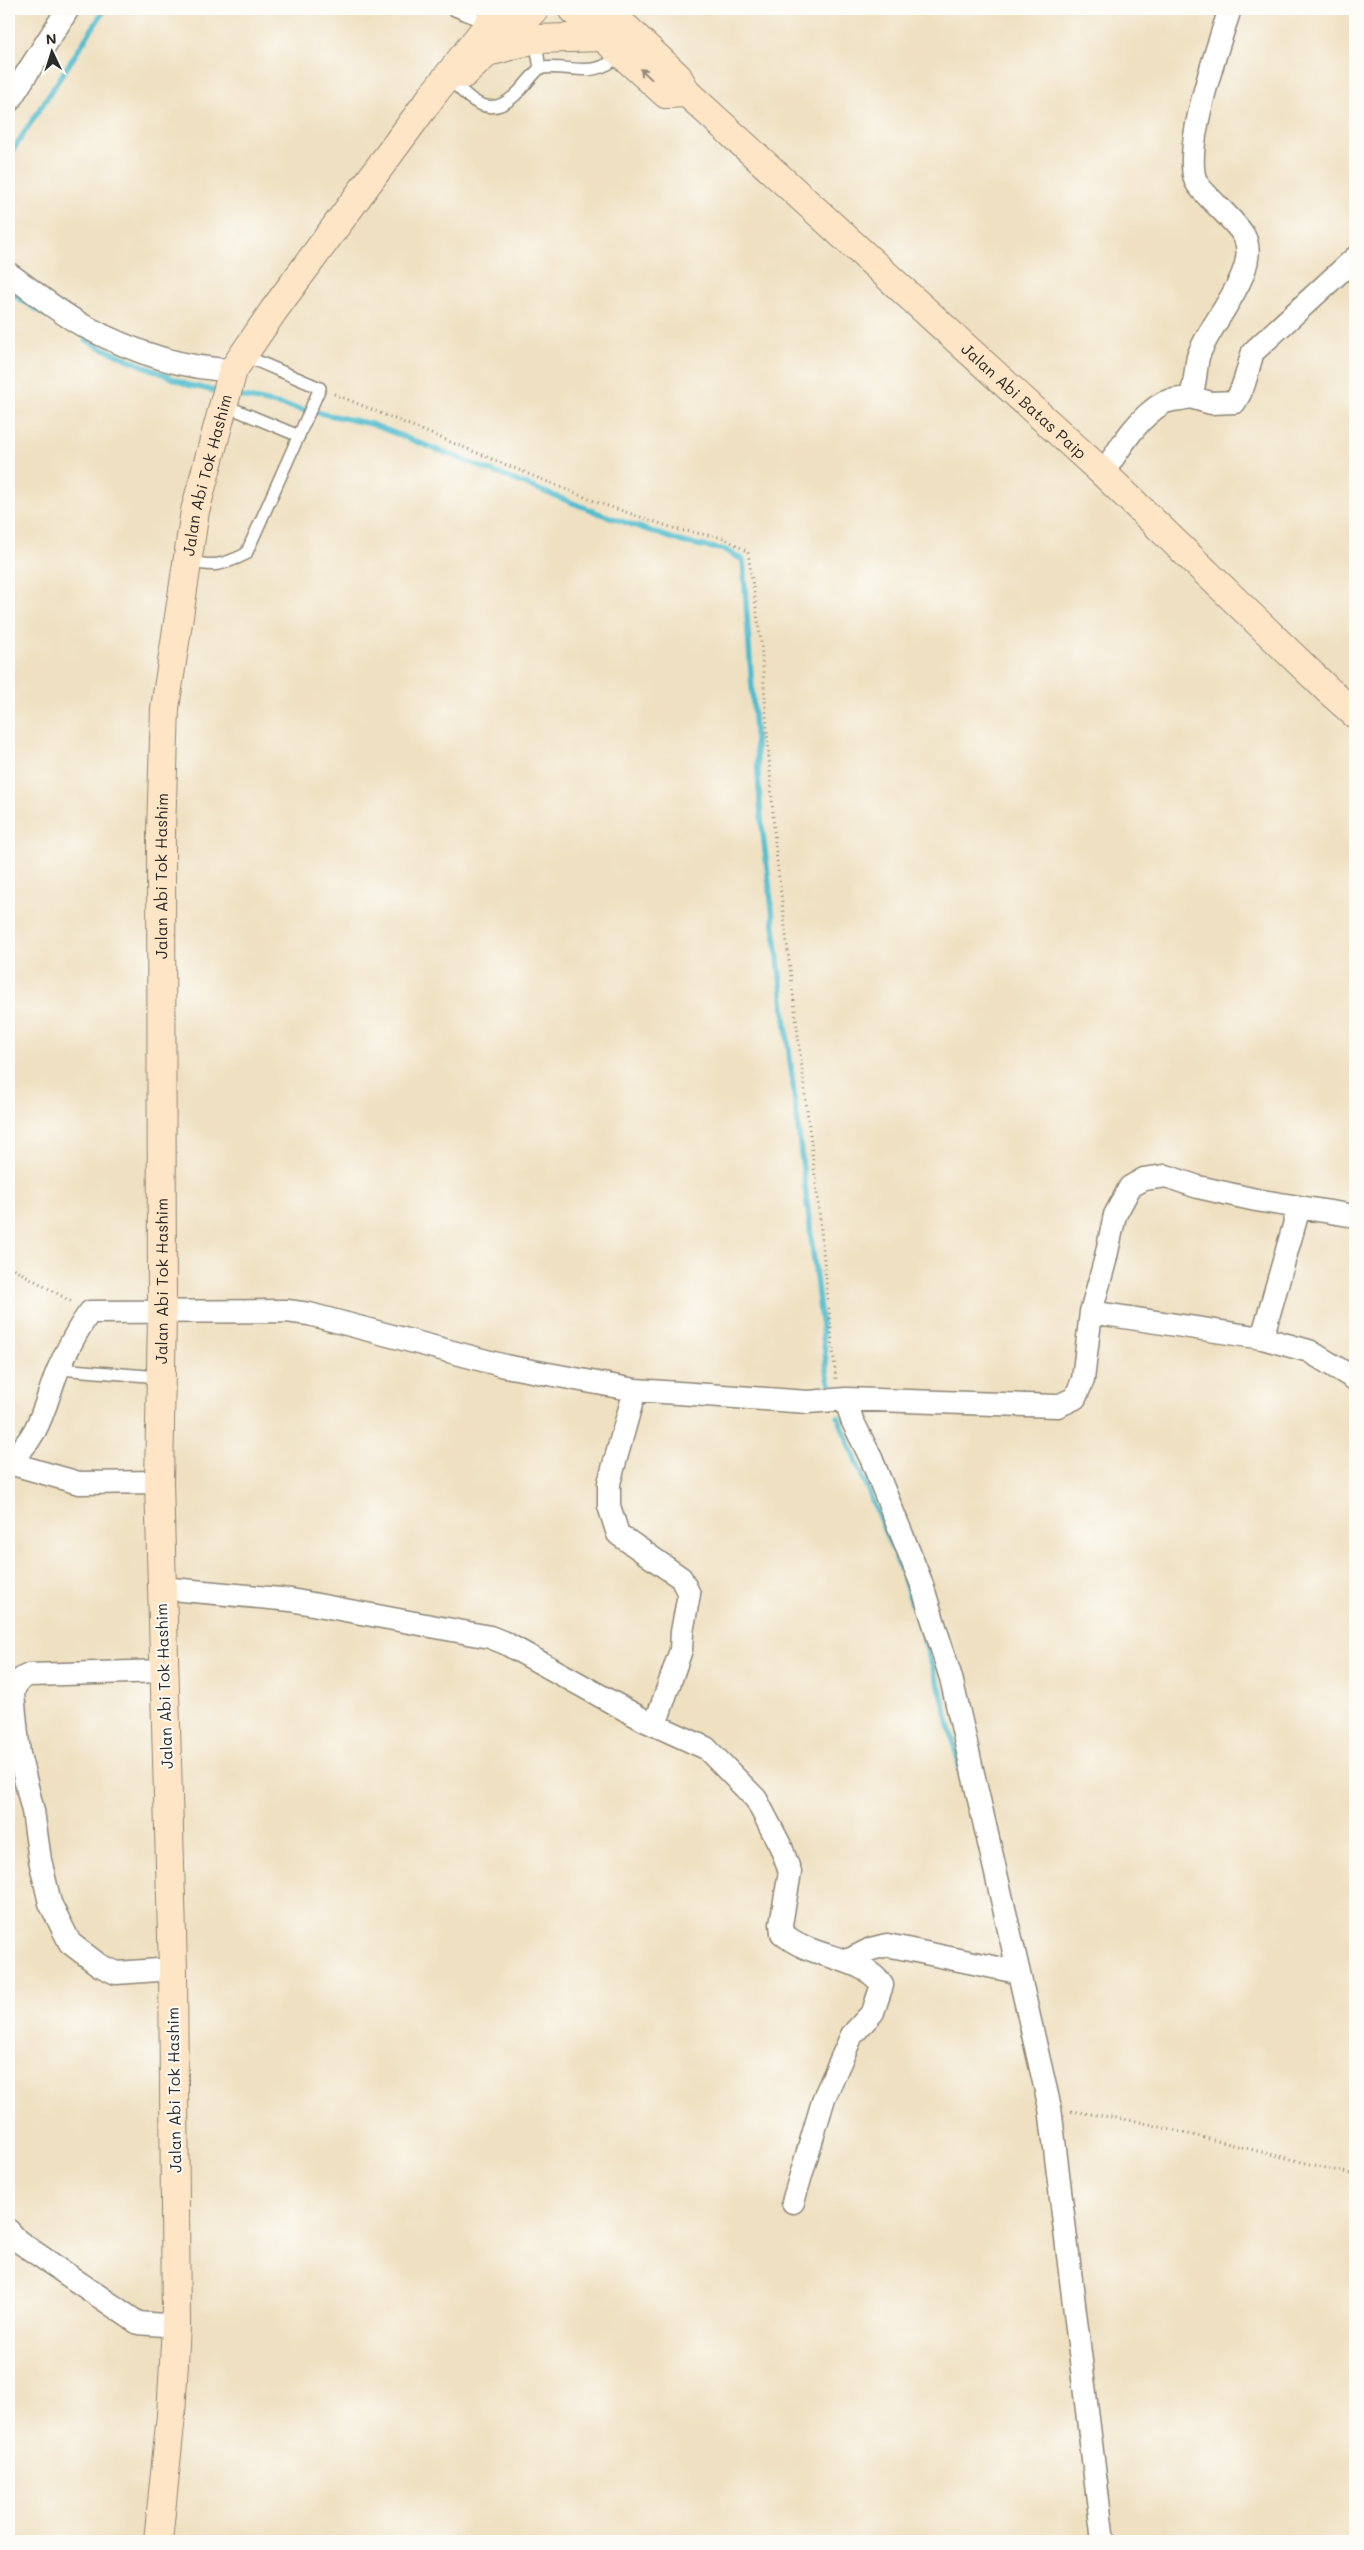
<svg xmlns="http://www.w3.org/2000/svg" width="1364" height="2550" font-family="Mali,sans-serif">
  <rect width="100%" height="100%" fill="#fdfcf7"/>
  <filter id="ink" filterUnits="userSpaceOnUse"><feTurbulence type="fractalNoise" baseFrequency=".02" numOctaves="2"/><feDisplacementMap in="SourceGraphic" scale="10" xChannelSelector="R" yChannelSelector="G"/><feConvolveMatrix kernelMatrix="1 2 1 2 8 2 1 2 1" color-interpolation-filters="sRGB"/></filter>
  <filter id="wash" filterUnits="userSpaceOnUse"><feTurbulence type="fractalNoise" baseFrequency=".0096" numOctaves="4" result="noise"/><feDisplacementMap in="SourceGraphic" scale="20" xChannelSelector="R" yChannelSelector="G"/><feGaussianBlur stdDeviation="1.12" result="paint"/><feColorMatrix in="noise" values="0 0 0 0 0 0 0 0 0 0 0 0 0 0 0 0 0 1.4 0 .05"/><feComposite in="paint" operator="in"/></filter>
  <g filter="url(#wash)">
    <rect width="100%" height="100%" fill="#efe0c1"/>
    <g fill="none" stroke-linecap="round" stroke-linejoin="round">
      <path stroke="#51bccd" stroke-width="5.5" d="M9,156l96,-147
        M9,292l38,24
        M85,339l12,7 91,39 32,7
        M234,395l137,29 230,90 81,28 43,8 18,10 18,257 67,561 5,16
        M838,1417l64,156 39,120 27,108"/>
    </g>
  </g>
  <g filter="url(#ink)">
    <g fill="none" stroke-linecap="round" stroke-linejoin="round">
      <defs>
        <path id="lane" d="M452,9l37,15
          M535,39l5,29
          M452,81c17,18 36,38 61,16 10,-8 17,-20 27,-29 33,-4 53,13 81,-14
          M224,405l75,31
          M187,561c27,6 34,5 59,-7l74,-166 -77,-33
          M59,1369l101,8"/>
        <path id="street" d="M9,101l59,-92
          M9,274c24,17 49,38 75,52 45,24 98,43 149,44
          M1190,397l21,6 24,-1c11,-16 12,-33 18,-50l102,-94
          M1103,473c17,-25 33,-54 60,-70 8,-4 18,-3 27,-6 6,-12 5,-27 8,-40 10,-33 64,-87 46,-121 -9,-17 -46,-45 -49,-57 -11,-36 23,-133 35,-170
          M1091,1312l171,26 47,13 46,28
          M1262,1338l37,-130
          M635,1390l-26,93v23l9,28 63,44 8,16 -7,38 -1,18 -26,75
          M846,1399l6,21 19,38 50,124 30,96 99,430 53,433
          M9,1459c31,-19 36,-58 49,-89 9,-20 19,-41 32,-58l197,-1 22,3 196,52 130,24 173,12 38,-3 212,7 17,-8 8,-18 8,-68 14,-51 10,-46 15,-28 14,-8 22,-3 32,11 58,13 99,16
          M9,1463l70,20 80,-1
          M161,1588l130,12 199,37 15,6 139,77 62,28 50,51 25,48 9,25 -9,52 1,9c30,27 79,22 100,52l-9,27 -21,23 -28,63 -31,104
          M165,1671l-136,4c-10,4 -14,9 -16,19l6,60 14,57 7,49 10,43 20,40 29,22 17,8 57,-4
          M847,1961l24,-12 16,-4 130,27
          M9,2231l9,10 120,82 38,3"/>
        <g id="secondary">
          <path d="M572,9l94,85 21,-1"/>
          <path id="s1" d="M606,9l72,68 9,16 416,380 225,217 27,24"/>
          <path d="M496,50l39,-11 70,-2"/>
          <path d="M464,74l71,-65"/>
          <path id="s2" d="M158,2541l13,-126 5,-89 -3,-357 -14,-487 3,-170 -1,-481 4,-123 30,-197 38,-141 41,-60 161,-218 66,-83"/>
        </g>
      </defs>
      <use href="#lane" stroke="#8d8676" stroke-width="14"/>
      <use href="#street" stroke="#8d8676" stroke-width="25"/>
      <use href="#secondary" stroke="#8d8676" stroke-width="30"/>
      <path stroke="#8d8676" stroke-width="3" stroke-dasharray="1 4" stroke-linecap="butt" d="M334,394l265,109 80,27 45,8 24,14 13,90 14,202 43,357 18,178
        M9,1266l63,36
        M1071,2111l65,10 219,54"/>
      <use href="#lane" stroke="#fff" stroke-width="11"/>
      <use href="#street" stroke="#fff" stroke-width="22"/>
      <use href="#secondary" stroke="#fde5c5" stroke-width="28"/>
    </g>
    <defs><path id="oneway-shaft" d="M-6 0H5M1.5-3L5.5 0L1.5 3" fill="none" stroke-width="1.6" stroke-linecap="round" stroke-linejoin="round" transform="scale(1.25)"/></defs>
    <use stroke="#948878" href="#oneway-shaft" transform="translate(646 74) rotate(-137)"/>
  </g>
  <g text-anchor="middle" stroke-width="4" stroke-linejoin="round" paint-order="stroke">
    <g font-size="16" fill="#2b2b2b" stroke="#fdfcf7">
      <text dy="6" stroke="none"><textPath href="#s1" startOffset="574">Jalan Abi Batas Paip</textPath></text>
      <text dy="6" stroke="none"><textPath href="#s2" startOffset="2071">Jalan Abi Tok Hashim</textPath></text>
      <text dy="6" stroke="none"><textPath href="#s2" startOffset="1666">Jalan Abi Tok Hashim</textPath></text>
      <text dy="6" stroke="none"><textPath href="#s2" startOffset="1261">Jalan Abi Tok Hashim</textPath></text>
      <text transform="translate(164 1686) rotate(-92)" y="6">Jalan Abi Tok Hashim</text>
      <text transform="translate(174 2090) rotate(-91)" y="6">Jalan Abi Tok Hashim</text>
    </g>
  </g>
  <rect width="1364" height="2550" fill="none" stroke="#fdfcf7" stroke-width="30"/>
  <g transform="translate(52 52) rotate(356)" stroke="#fdfcf7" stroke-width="4" paint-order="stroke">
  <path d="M0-4L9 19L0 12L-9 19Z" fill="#2b2b2b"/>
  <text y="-8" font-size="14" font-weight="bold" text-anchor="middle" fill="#2b2b2b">N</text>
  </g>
</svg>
